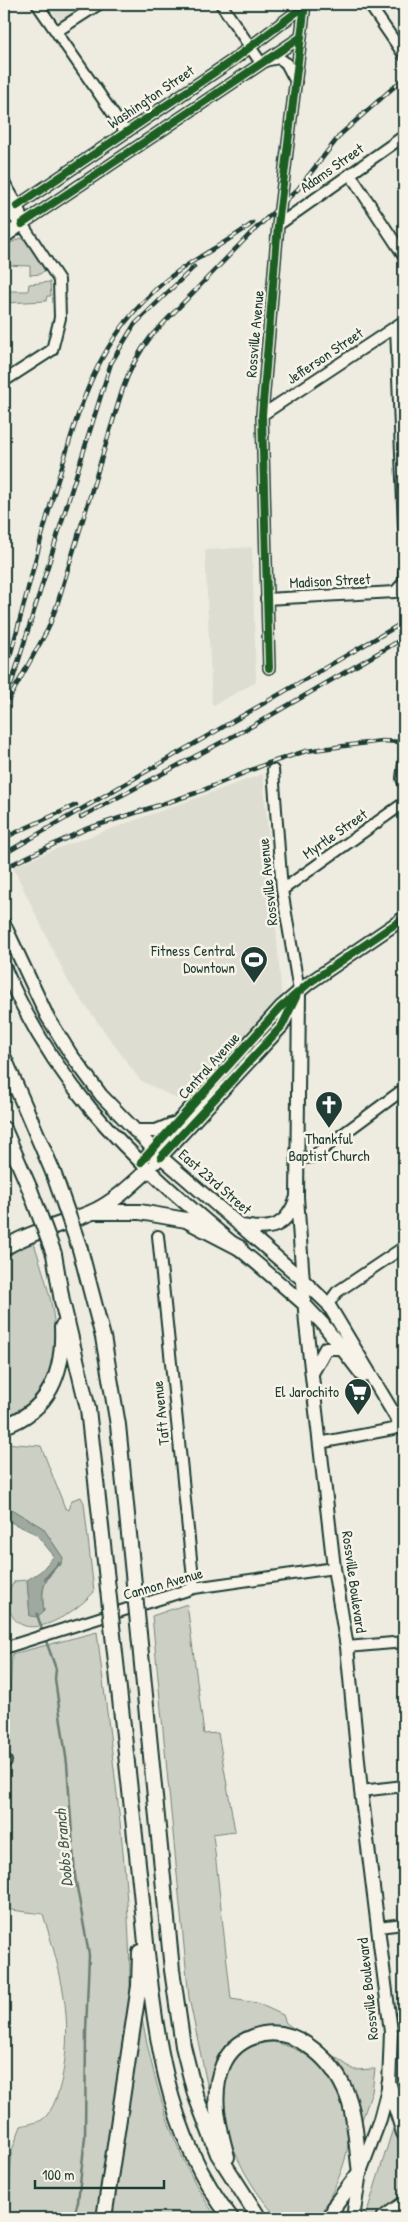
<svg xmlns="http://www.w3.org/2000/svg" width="408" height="2222" font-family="'Patrick Hand',sans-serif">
  <rect width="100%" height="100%" fill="#eeece1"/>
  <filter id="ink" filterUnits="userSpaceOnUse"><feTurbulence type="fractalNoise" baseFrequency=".02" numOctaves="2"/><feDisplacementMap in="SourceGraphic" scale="10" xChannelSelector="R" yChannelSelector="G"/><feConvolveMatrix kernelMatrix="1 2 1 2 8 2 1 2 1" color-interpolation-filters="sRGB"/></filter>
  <g filter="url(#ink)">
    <path fill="#ddddd2" d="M47,4h41l-27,19z
      M252,547l4,135 -44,24 -7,-156z
      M263,774l19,226 -101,101 -41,-21 -71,-97 -56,-116 45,-19z"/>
    <path fill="#cccfc4" stroke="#76867c" d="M21,238l8,4 16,28 -5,4 -10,1v-9l-26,-1v-19z
      M50,282l1,14h-4l-1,5 -42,2v-12h24l1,-7z
      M34,1243c15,49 37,105 3,151 -9,12 -18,19 -33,23v-158l13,-9z
      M4,1443l37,3 24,62 4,2 3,-10 9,-3 3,6 10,89c-18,20 -71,57 -85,17 -4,-11 -1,-19 6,-28l12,-1 3,36 14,-5c-4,-27 2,-28 14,-49l2,4 3,-8 -20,-30 -39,-23z
      M187,1604l17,130 14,-1 17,98 -22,3 18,165 26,4 26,12 3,8 68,47 21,-1 -3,23 -14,39 -18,-59 -70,-43 -53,41 -8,24 -20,-96 -37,-382z
      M97,1632c15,125 35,252 33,378l-31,208h-92l5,-68 9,-24c6,-2 17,-3 22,-7 11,-9 16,-28 19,-41 12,-62 -1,-105 -19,-164l-39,-5v-147l3,-7 5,-101z
      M142,2019c14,71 32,139 75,199h-107z
      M274,2042c44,11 67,37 72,82 1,6 3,13 2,19 -2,26 -18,52 -28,75h-42c-32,-34 -70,-101 -49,-148 10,-20 24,-27 45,-28z
      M395,2122l9,19v57l-12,5 -16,15h-11z"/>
    <path fill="#9fa99f" stroke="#6c7e74" d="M4,1505l39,23 20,30 -3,8 -2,-3c-13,20 -18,21 -14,48l-7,6 -7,-1 -3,-36 14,-9 13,-15 -18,-22 -32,-15z"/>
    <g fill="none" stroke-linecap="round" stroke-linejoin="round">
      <path stroke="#6c7e74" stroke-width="2.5" d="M45,1579l14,-16
        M37,1614l6,19
        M45,1638l11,31 -1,10 12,85 8,112 14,79 -3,76 -1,106 -7,65 -5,16"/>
      <defs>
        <path id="minor" d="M37,4l88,127
          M221,4l40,59
          M369,4l35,51
          M57,31l42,-27
          M269,60l10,-2 7,5 10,19
          M350,174l54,82
          M17,206l216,-146 74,-56
          M278,225l126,-89
          M396,327l8,202
          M4,381l48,-31 8,-32 -1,-38 -37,-56 279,-187
          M262,415l142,-94
          M266,599l129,-7 9,-10v-10
          M269,668l-7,-253 16,-190 27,-221
          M404,763l-2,15 2,6
          M273,770l9,120 17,101
          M282,890l122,-87
          M298,1159l14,-2 92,-68
          M158,1236l36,352
          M328,1304l9,-12 67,-45
          M319,1443l85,-16
          M347,1647l57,-5
          M4,1648l190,-60 140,-20
          M4,1761h2
          M361,1791l43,-5
          M378,1927l26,-3"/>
        <path id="major" d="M4,184l13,22 5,18
          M4,205l18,19
          M4,237l18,-13
          M4,924l43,92 23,37 31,42 60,62 142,123 25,24 75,125
          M4,967c22,51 51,99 87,142 62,74 142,132 214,196l18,19 40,52
          M299,991l-2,206 9,127 28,244 13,79 14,144 30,241 -2,53 -9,34 -20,53 -7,46
          M135,1131h21l17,-7
          M148,1155l133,-148 28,-24 95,-65
          M156,1162l126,-136 14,-29
          M241,1226c30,5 45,2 56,-29
          M312,1373l14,-25h16"/>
        <path id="highway" d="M4,1058l49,114
          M4,1129l25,58
          M93,1212h47l46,8 54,28
          M4,1248c26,-16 57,-23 86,-35 22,-9 42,-28 59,-44
          M80,1249l23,88 15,88 16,159
          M54,1254l8,47 26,108 20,180
          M4,1426c45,-15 60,-54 58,-99
          M139,1634l33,336 11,76 12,48 23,60 41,64
          M114,1644c8,80 17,159 26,238 12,115 16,241 91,336
          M389,2085l15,48
          M227,2157c-8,-30 -17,-62 -4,-92 6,-14 16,-23 30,-28 39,-15 77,20 92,53 11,23 11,57 15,82l-24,32 -5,14
          M104,2218l35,-232 1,-34
          M384,2218l20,-14"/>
      </defs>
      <use href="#minor" stroke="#1f3d34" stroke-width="14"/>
      <use href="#major" stroke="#1f3d34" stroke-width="16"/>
      <use href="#highway" stroke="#1f3d34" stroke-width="18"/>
      <use href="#minor" stroke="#f7f3e8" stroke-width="10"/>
      <use href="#major" stroke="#f7f3e8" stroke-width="12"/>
      <use href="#highway" stroke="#f7f3e8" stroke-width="14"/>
      <defs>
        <path id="rail" d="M4,677c20,-68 35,-137 56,-204 21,-70 36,-126 91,-179 29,-30 69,-46 102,-71
          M11,685l100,-322 23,-38 60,-58
          M4,708l44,-79 9,-24 65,-214c7,-21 16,-38 30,-56l97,-100 49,-46 43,-55 63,-56
          M81,817l173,-92 150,-87
          M4,838l72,-33
          M4,854l400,-232
          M4,868l82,-39 110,-36 70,-29 40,-13 76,-10 22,1"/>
      </defs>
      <use href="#rail" stroke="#1f3d34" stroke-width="4.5"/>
      <use href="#rail" stroke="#f7f3e8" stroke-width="2.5" stroke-dasharray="8" stroke-linecap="butt"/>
      <defs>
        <path id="highway-bridge" d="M53,1172l27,77
          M29,1187l25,67
          M134,1584l5,50
          M108,1589l6,55"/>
      </defs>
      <use href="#highway-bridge" stroke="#1f3d34" stroke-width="18" stroke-linecap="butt"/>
      <use href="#highway-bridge" stroke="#f7f3e8" stroke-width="14"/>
      <defs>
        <path id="cycleway" d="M17,206l216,-146 74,-56
          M22,224l279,-187
          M269,668l-7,-253 16,-190 27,-221
          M161,1157l121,-131 14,-29
          M141,1162l140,-155 28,-24 95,-65"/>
      </defs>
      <use href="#cycleway" stroke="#f7f3e8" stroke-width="11"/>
      <use href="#cycleway" stroke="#1b5e20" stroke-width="8"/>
    </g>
  </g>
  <defs>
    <symbol id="stadium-pin" viewBox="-11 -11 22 30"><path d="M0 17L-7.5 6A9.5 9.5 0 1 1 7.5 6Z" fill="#1f3d34" stroke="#f7f3e8"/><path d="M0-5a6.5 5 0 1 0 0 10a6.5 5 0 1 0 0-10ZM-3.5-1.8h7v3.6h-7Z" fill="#fff"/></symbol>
    <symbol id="church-pin" viewBox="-11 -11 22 30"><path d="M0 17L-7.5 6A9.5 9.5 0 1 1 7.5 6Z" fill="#1f3d34" stroke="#f7f3e8"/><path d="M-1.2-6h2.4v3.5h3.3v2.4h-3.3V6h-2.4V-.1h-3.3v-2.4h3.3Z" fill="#fff"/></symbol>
    <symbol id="supermarket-pin" viewBox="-11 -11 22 30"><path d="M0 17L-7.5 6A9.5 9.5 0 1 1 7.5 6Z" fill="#1f3d34" stroke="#f7f3e8"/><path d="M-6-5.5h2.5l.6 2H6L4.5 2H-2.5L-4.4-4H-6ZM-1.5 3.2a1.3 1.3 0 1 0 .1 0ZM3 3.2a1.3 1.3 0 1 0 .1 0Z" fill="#fff"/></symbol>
  </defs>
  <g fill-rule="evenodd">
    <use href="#stadium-pin" x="238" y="944" width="32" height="43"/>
    <use href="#church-pin" x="313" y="1089" width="32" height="43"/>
    <use href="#supermarket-pin" x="342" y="1376" width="32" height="43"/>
  </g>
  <g text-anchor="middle" stroke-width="5" stroke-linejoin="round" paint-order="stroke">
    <g font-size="15" fill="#1f3d34" stroke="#f7f3e8">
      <text transform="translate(151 97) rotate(-34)" y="5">Washington Street</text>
      <text transform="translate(332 168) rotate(-35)" y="5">Adams Street</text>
      <text transform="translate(255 334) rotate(-85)" y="5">Rossville Avenue</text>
      <text transform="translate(325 356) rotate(-34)" y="5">Jefferson Street</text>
      <text transform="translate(330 581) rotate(-3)" y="5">Madison Street</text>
      <text transform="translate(335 834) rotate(-35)" y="5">Myrtle Street</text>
      <text transform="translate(268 882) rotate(-96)" y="5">Rossville Avenue</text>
      <text transform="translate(209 1066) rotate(-48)" y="5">Central Avenue</text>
      <text transform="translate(215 1182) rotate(41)" y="5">East 23rd Street</text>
      <text transform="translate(161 1413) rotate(-96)" y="5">Taft Avenue</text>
      <text transform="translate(354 1582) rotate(82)" y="5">Rossville Boulevard</text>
      <text transform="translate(163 1584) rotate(-16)" y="5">Cannon Avenue</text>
      <text transform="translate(368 1989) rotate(-96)" y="5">Rossville Boulevard</text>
    </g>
    <g font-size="15" fill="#1f3d34" stroke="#f7f3e8" text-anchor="end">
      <text x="235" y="956">Fitness Central<tspan x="235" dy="17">Downtown</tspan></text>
      <text x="329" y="1144" text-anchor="middle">Thankful<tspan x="329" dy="17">Baptist Church</tspan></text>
      <text x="339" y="1397">El Jarochito</text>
    </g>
    <g font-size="16" font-style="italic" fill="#3f584f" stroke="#f7f3e8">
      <text transform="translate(63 1848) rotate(-95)" y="6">Dobbs Branch</text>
    </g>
  </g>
  <rect width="408" height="2222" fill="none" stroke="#f7f3e8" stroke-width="20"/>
  <rect x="10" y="10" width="388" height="2202" fill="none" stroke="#1f3d34" stroke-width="2" filter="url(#ink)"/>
  <path d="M35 2180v8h129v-8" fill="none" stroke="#1f3d34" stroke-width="2.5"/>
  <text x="42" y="2180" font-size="15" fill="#1f3d34" stroke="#f7f3e8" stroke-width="4" paint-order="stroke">100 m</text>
</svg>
